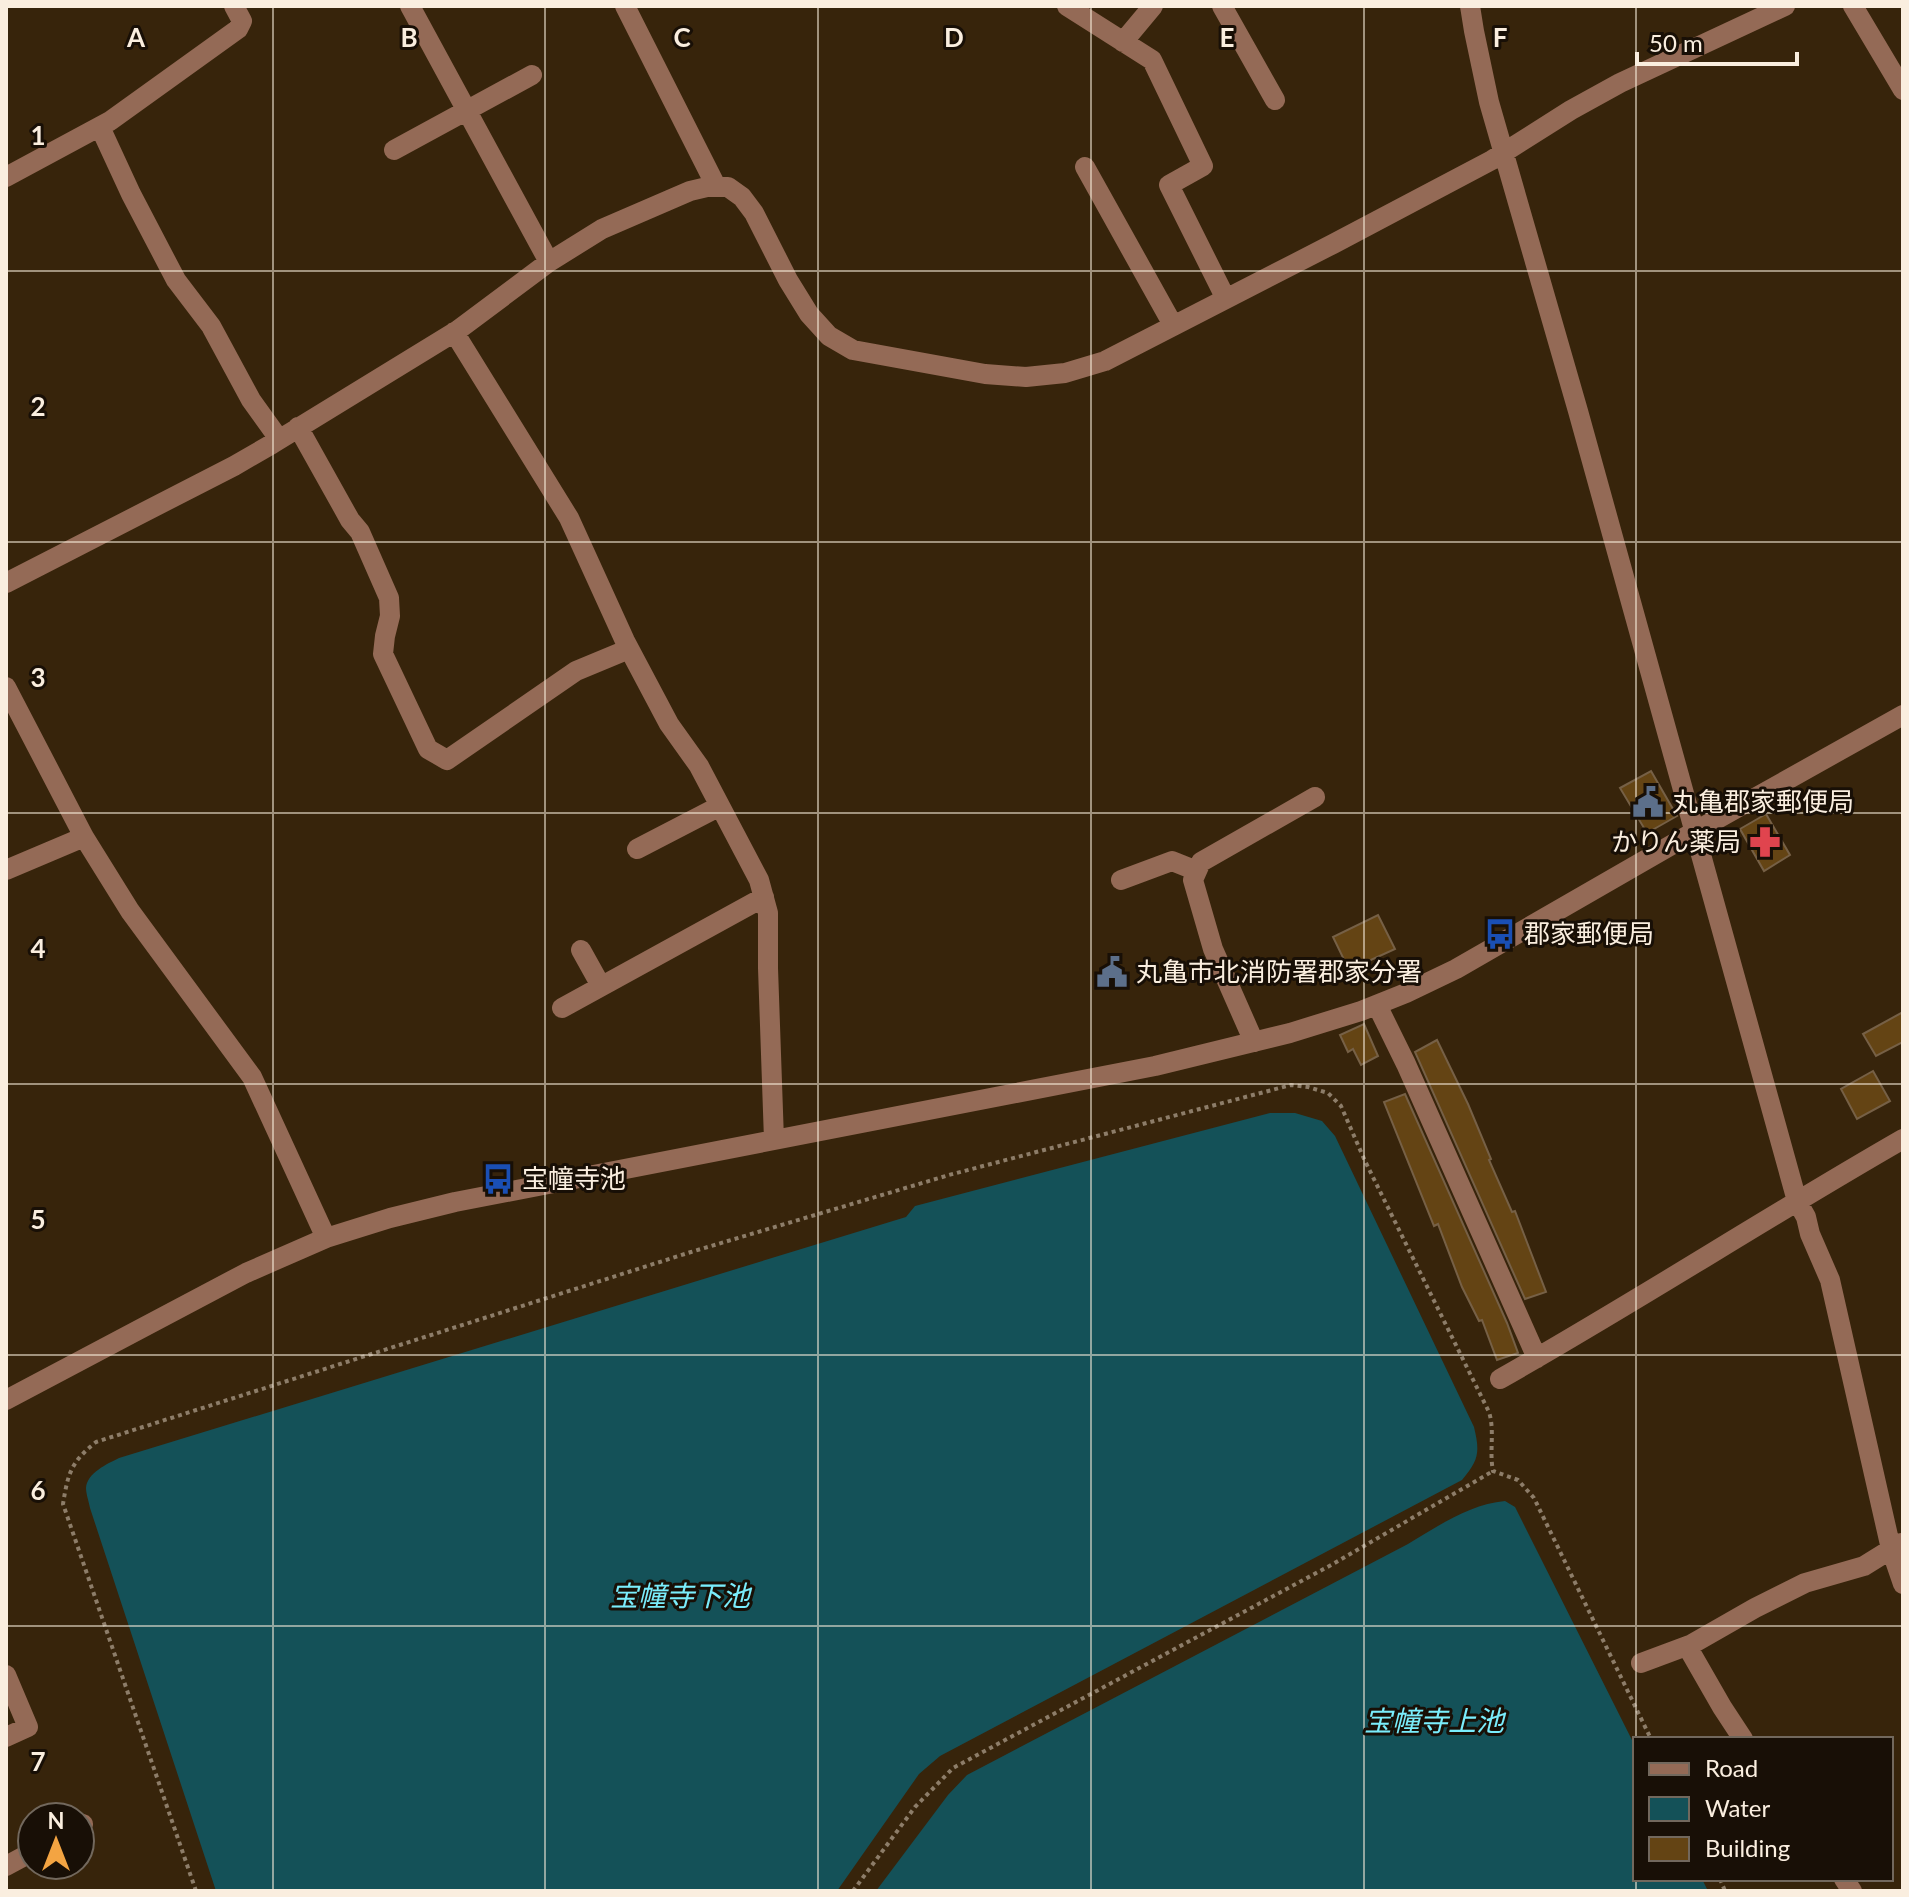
<svg xmlns="http://www.w3.org/2000/svg" width="1909" height="1897" font-family="Lato,'Noto Sans JP',sans-serif">
  <rect width="100%" height="100%" fill="#37240b"/>
  <path fill="#145158" d="M1270,1113h25l27,8 13,15 139,291c6,25 5,33 -12,53l-522,276 -21,18 -82,117h-621l-126,-383c-1,-6 -4,-14 -4,-20 1,-15 21,-24 33,-30l787,-241 9,-11z
    M1505,1501l10,6 120,239v133h67l6,12h-832l72,-96 19,-20 441,-231c30,-18 62,-40 97,-43z"/>
  <path fill="#644414" stroke="#766046" stroke-width="2" d="M1651,771l26,45 -30,17 -27,-45z
    M1766,814l24,41 -26,16 -24,-42z
    M1378,915l17,34 -46,21 -16,-33z
    M1903,1012v30l-27,14 -13,-22z
    M1364,1024l14,32 -17,9 -8,-16 -5,3 -8,-17z
    M1437,1040l31,64 23,55 -2,1 23,52 3,-1 31,81 -21,7 -110,-247z
    M1873,1071l17,30 -33,18 -16,-30z
    M1405,1094l102,229 11,30 -21,7 -15,-40 -3,1 -17,-34 -24,-63 -4,2 -50,-124z"/>
  <g fill="none" stroke-linecap="round" stroke-linejoin="round">
    <path stroke="#8d7d69" stroke-width="4" stroke-dasharray="4 4" stroke-linecap="butt" d="M1720,1879l5,12
      M196,1891l-133,-387c5,-31 8,-42 33,-62l595,-190 258,-77 342,-90 17,2 20,6 13,13 24,55 124,251c6,19 0,39 4,59l25,9 16,18 117,241
      M853,1891l62,-84 38,-39 380,-204 160,-93"/>
    <path stroke="#946a56" stroke-width="20" d="M410,6l139,256
      M625,6l91,180
      M1067,6l85,54 51,106 -34,19 57,114
      M1222,6l53,94
      M1470,6l4,25 15,71 89,309 219,790 9,16 4,17 20,46 61,269 12,35
      M1853,6l50,84
      M1123,42l30,-36
      M100,127l31,67 45,86 35,46 40,74 28,39
      M394,150l138,-75
      M1085,167l88,158
      M6,177l104,-56 128,-92 4,-8 -8,-15
      M454,332l115,186 56,123 44,83 30,42 60,114 9,33v55l6,172
      M298,427l52,93 10,12 29,66 1,18 -5,20 -2,18 45,95 19,11 129,-89 53,-22
      M6,583l228,-117 38,-22 186,-114 91,-68 53,-33 88,-38 17,-4h21l14,10 12,16 34,67 21,34 20,22 24,14 132,24 41,3 39,-4 40,-12 228,-117 159,-84 79,-50 49,-27 165,-77
      M6,687l78,150 46,74 122,166 74,161
      M637,849l83,-43
      M6,870l78,-33
      M1121,880l51,-19 25,10
      M581,950l20,36
      M1377,1005l29,59 131,294
      M562,1008l202,-111
      M1254,1042l-41,-93 -20,-69 8,-18 114,-65
      M1500,1379c136,-77 267,-162 403,-240
      M6,1400l240,-127 80,-35 64,-20 65,-16 700,-136 135,-33 71,-22 45,-18 50,-24 238,-137 209,-117
      M1687,1646l35,61 21,32
      M1641,1663l51,-19 63,-36 50,-25 59,-17 37,-23
      M6,1675l22,52 -22,10
      M80,1826l3,-2
      M6,1866l26,-14
      M1844,1879l8,12"/>
  </g>
  <path fill="none" stroke="#faeedf" stroke-width="2" stroke-opacity="0.55" d="M273,6v1885M545,6v1885M818,6v1885M1091,6v1885M1364,6v1885M1636,6v1733M6,271h1897M6,542h1897M6,813h1897M6,1084h1897M6,1355h1897M6,1626h1897M1636,1879v12"/>
  <defs>
    <symbol id="civic-bare" viewBox="-9 -9 18 18"><path d="M-.6-6.5H3V-4.5H.6V-3L4-1V1h2V6H-6V1h2V-1L-.6-3ZM-1.2 2.5V6h2.4V2.5Z" fill="#5c6f8a" stroke="#180f06" stroke-width="2.5" paint-order="stroke"/></symbol>
    <symbol id="pharmacy-bare" viewBox="-9 -9 18 18"><path d="M-2-6h4v4h4v4h-4v4h-4v-4h-4v-4h4Z" fill="#e0444e" stroke="#180f06" stroke-width="2.5" paint-order="stroke"/></symbol>
    <symbol id="bus-bare" viewBox="-9 -9 18 18"><path d="M-5-6H5V4H4V6H2V4H-2V6H-4V4H-5ZM-3.5-4V0h7V-4ZM-3.5 1.2v1.5H-2V1.2ZM2 1.2v1.5H3.5V1.2Z" fill="#1a4fb4" stroke="#180f06" stroke-width="2.5" paint-order="stroke"/></symbol>
  </defs>
  <g fill-rule="evenodd">
    <use href="#civic-bare" x="1626" y="780" width="44" height="44"/>
    <use href="#pharmacy-bare" x="1743" y="820" width="44" height="44"/>
    <use href="#bus-bare" x="1478" y="912" width="44" height="44"/>
    <use href="#civic-bare" x="1090" y="950" width="44" height="44"/>
    <use href="#bus-bare" x="476" y="1157" width="44" height="44"/>
  </g>
  <g text-anchor="middle" stroke-width="6" stroke-linejoin="round" paint-order="stroke">
    <g font-size="26" fill="#faeedf" stroke="#180f06" text-anchor="start">
      <text x="1672" y="811">丸亀郡家郵便局</text>
      <text x="1741" y="851" text-anchor="end">かりん薬局</text>
      <text x="1524" y="943">郡家郵便局</text>
      <text x="1136" y="981">丸亀市北消防署郡家分署</text>
      <text x="522" y="1188">宝幢寺池</text>
    </g>
    <g font-size="28" font-style="italic" fill="#7aedfc" stroke="#180f06">
      <text x="680" y="1606">宝幢寺下池</text>
      <text x="1434" y="1731">宝幢寺上池</text>
    </g>
  </g>
  <g font-size="26" text-anchor="middle" font-weight="bold" fill="#faeedf" stroke="#180f06" stroke-width="6" stroke-linejoin="round" paint-order="stroke">
    <text x="136" y="47">A</text>
    <text x="409" y="47">B</text>
    <text x="682" y="47">C</text>
    <text x="954" y="47">D</text>
    <text x="1227" y="47">E</text>
    <text x="1500" y="47">F</text>
    <text x="38" y="145">1</text>
    <text x="38" y="416">2</text>
    <text x="38" y="687">3</text>
    <text x="38" y="958">4</text>
    <text x="38" y="1229">5</text>
    <text x="38" y="1500">6</text>
    <text x="38" y="1771">7</text>
  </g>
  <rect width="1909" height="1897" fill="none" stroke="#faeedf" stroke-width="16"/>
  <rect x="1633" y="1737" width="260" height="144" fill="#180f06" stroke="#72685d" stroke-width="2"/>
  <rect x="1649" y="1763" width="40" height="12" fill="#946a56" stroke="#72685d" stroke-width="2"/>
  <text x="1705" y="1777" font-size="24" fill="#faeedf">Road</text>
  <rect x="1649" y="1797" width="40" height="24" fill="#145158" stroke="#72685d" stroke-width="2"/>
  <text x="1705" y="1817" font-size="24" fill="#faeedf">Water</text>
  <rect x="1649" y="1837" width="40" height="24" fill="#644414" stroke="#72685d" stroke-width="2"/>
  <text x="1705" y="1857" font-size="24" fill="#faeedf">Building</text>
  <g transform="translate(56 1841)"><circle r="38" fill="#180f06" stroke="#72685d" stroke-width="2"/>
  <path d="M0-6L14 30L0 20L-14 30Z" fill="#f3a442"/>
  <text y="-12" font-size="22" font-weight="bold" text-anchor="middle" fill="#faeedf">N</text>
  </g>
  <path d="M1637 52v12h160v-12" fill="none" stroke="#faeedf" stroke-width="4"/>
  <text x="1649" y="52" font-size="24" fill="#faeedf" stroke="#180f06" stroke-width="6" paint-order="stroke">50 m</text>
</svg>
